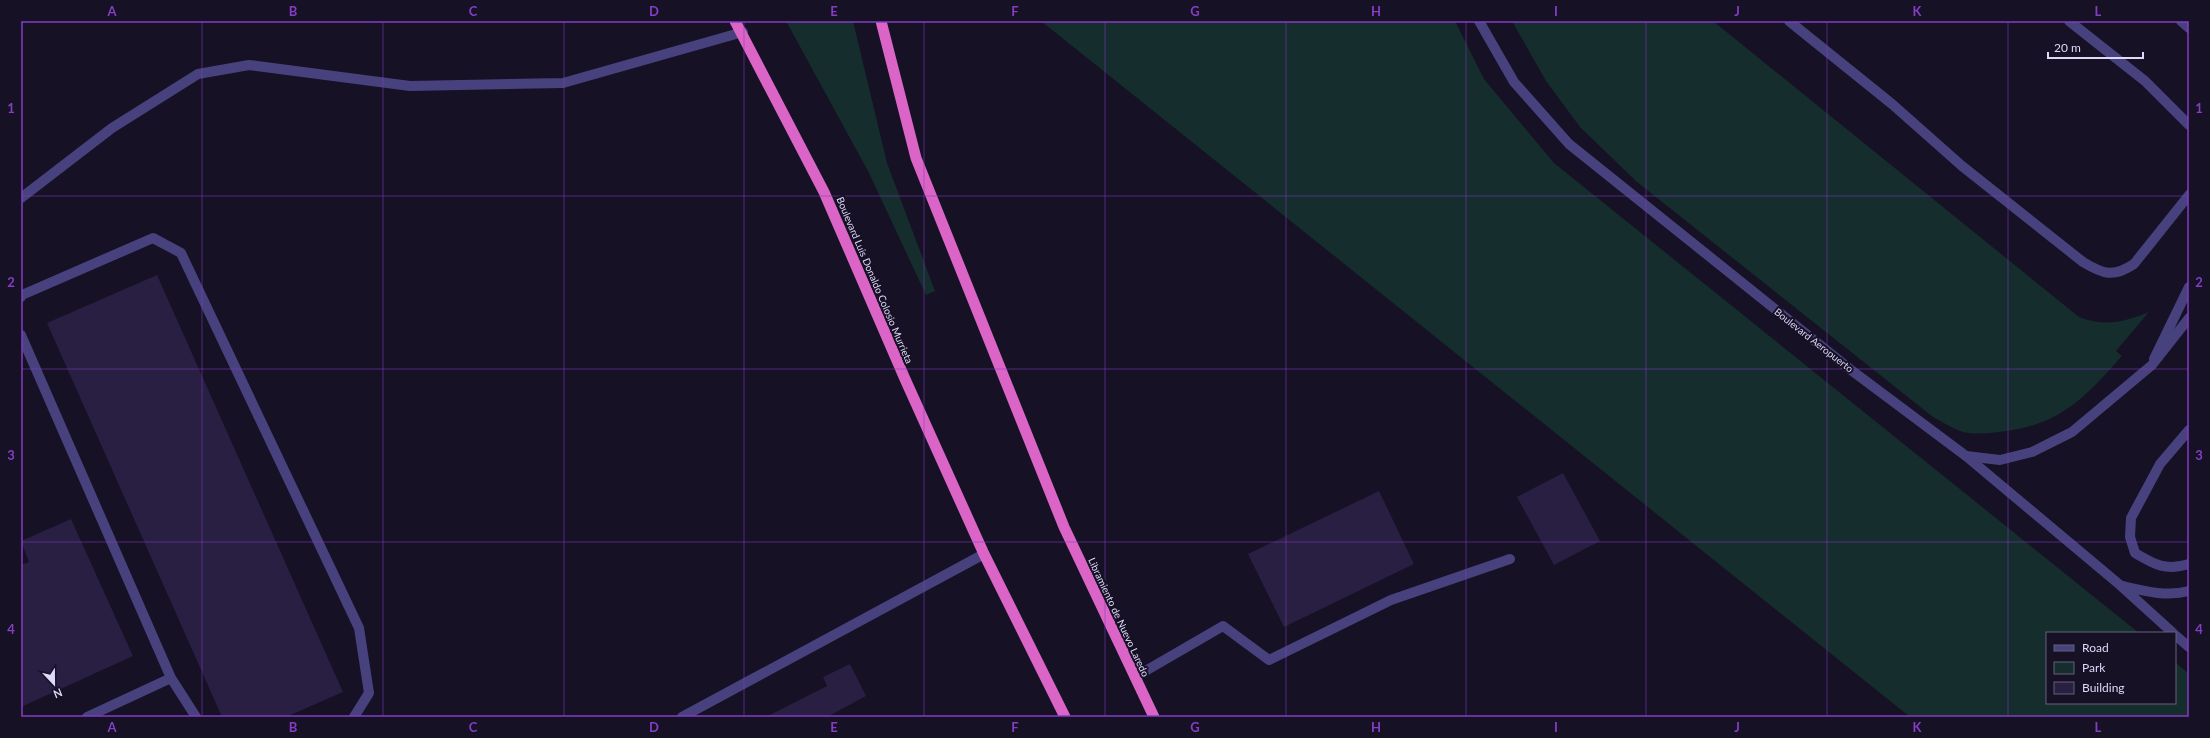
<svg xmlns="http://www.w3.org/2000/svg" width="2210" height="738" font-family="Lato,sans-serif">
  <rect width="100%" height="100%" fill="#161124"/>
  <path fill="#152d2d" d="M786,21h67l34,142 48,128 -9,4 -57,-122z
    M1041,21h414l29,58 70,84 585,470h-92v70h128v-41l14,12v43h-279z
    M1512,21h201l366,296c26,10 45,5 70,-5l-33,39 6,5c-36,40 -60,68 -116,75 -13,2 -31,4 -43,1 -10,-3 -20,-10 -30,-15l-296,-235 -57,-55 -34,-46z"/>
  <path fill="#281f43" d="M157,275l186,417 -57,25h-64l-175,-394z
    M1563,473l37,68 -46,24 -37,-68z
    M1379,491l35,73 -130,63 -36,-73z
    M71,519l62,137 -112,51v-142l8,-3 -8,-21z
    M850,664l16,32 -39,21h-61l61,-31 -4,-9z"/>
  <g fill="none" stroke-linecap="round" stroke-linejoin="round">
    <path stroke="#47417e" stroke-width="10" d="M1789,21l103,83 70,62 121,96c20,12 30,16 51,2l55,-69
      M2069,21l76,60 44,44
      M21,198l91,-70 86,-54 51,-9 161,21 153,-3 180,-51
      M21,297l1,-2 131,-57 28,15 178,375 10,65 -15,24
      M21,335l150,343 25,39
      M2154,359l35,-72
      M2189,430l-29,34 -29,54 -1,19 5,16c20,12 31,18 54,11
      M1966,456l154,129 53,48
      M2122,586c22,5 44,11 67,5
      M2175,635l14,12
      M1135,677l88,-51 46,34 122,-60 119,-41
      M87,717l84,-39
      M682,717l302,-163"/>
    <path stroke="#47417e" stroke-width="10" d="M1479,21l35,61 55,62 282,226 115,86 34,4 32,-8 40,-20 80,-67 37,-47
      M2181,21l8,7"/>
    <path stroke="#da65c6" stroke-width="11" d="M735,21l89,171 81,187 79,175 81,163
      M881,21l35,137 148,369 90,190"/>
  </g>
  <path fill="none" stroke="#853dc5" stroke-width="1" stroke-opacity="0.55" d="M202,21v696M383,21v696M564,21v696M744,21v696M924,21v696M1105,21v696M1286,21v696M1466,21v696M1646,21v696M1827,21v696M2008,21v696M21,196h2168M21,369h2168M21,542h2168"/>
  <g text-anchor="middle" stroke-width="4" stroke-linejoin="round" paint-order="stroke">
    <g font-size="10" fill="#ded8fb" stroke="#161124">
      <text transform="translate(875 280) rotate(67)" y="4">Boulevard Luis Donaldo Colosio Murrieta</text>
      <text transform="translate(1814 340) rotate(38)" y="4">Boulevard Aeropuerto</text>
      <text transform="translate(1119 617) rotate(65)" y="4">Libramiento de Nuevo Laredo</text>
    </g>
  </g>
  <rect width="2210" height="738" fill="none" stroke="#161124" stroke-width="44"/>
  <rect x="2046" y="632" width="130" height="72" fill="#161124" stroke="#66617a"/>
  <rect x="2054" y="645" width="20" height="6" fill="#47417e" stroke="#66617a"/>
  <text x="2082" y="652" font-size="12" fill="#ded8fb">Road</text>
  <rect x="2054" y="662" width="20" height="12" fill="#152d2d" stroke="#66617a"/>
  <text x="2082" y="672" font-size="12" fill="#ded8fb">Park</text>
  <rect x="2054" y="682" width="20" height="12" fill="#281f43" stroke="#66617a"/>
  <text x="2082" y="692" font-size="12" fill="#ded8fb">Building</text>
  <g transform="translate(54 684) rotate(158)" stroke="#161124" stroke-width="3" paint-order="stroke">
  <path d="M0-3L7 15L0 10L-7 15Z" fill="#ded8fb"/>
  <text y="-6" font-size="11" font-weight="bold" text-anchor="middle" fill="#ded8fb">N</text>
  </g>
  <path d="M2048 52v6h95v-6" fill="none" stroke="#ded8fb" stroke-width="2"/>
  <text x="2054" y="52" font-size="12" fill="#ded8fb" stroke="#161124" stroke-width="3" paint-order="stroke">20 m</text>
  <rect x="22" y="22" width="2166" height="694" fill="none" stroke="#853dc5" stroke-width="1.5"/>
  <g font-size="13" text-anchor="middle" font-weight="bold" fill="#853dc5">
    <text x="112" y="16">A</text>
    <text x="293" y="16">B</text>
    <text x="473" y="16">C</text>
    <text x="654" y="16">D</text>
    <text x="834" y="16">E</text>
    <text x="1015" y="16">F</text>
    <text x="1195" y="16">G</text>
    <text x="1376" y="16">H</text>
    <text x="1556" y="16">I</text>
    <text x="1737" y="16">J</text>
    <text x="1917" y="16">K</text>
    <text x="2098" y="16">L</text>
    <text x="11" y="113">1</text>
    <text x="2199" y="113">1</text>
    <text x="11" y="287">2</text>
    <text x="2199" y="287">2</text>
    <text x="11" y="460">3</text>
    <text x="2199" y="460">3</text>
    <text x="11" y="634">4</text>
    <text x="2199" y="634">4</text>
    <text x="112" y="732">A</text>
    <text x="293" y="732">B</text>
    <text x="473" y="732">C</text>
    <text x="654" y="732">D</text>
    <text x="834" y="732">E</text>
    <text x="1015" y="732">F</text>
    <text x="1195" y="732">G</text>
    <text x="1376" y="732">H</text>
    <text x="1556" y="732">I</text>
    <text x="1737" y="732">J</text>
    <text x="1917" y="732">K</text>
    <text x="2098" y="732">L</text>
  </g>
</svg>
